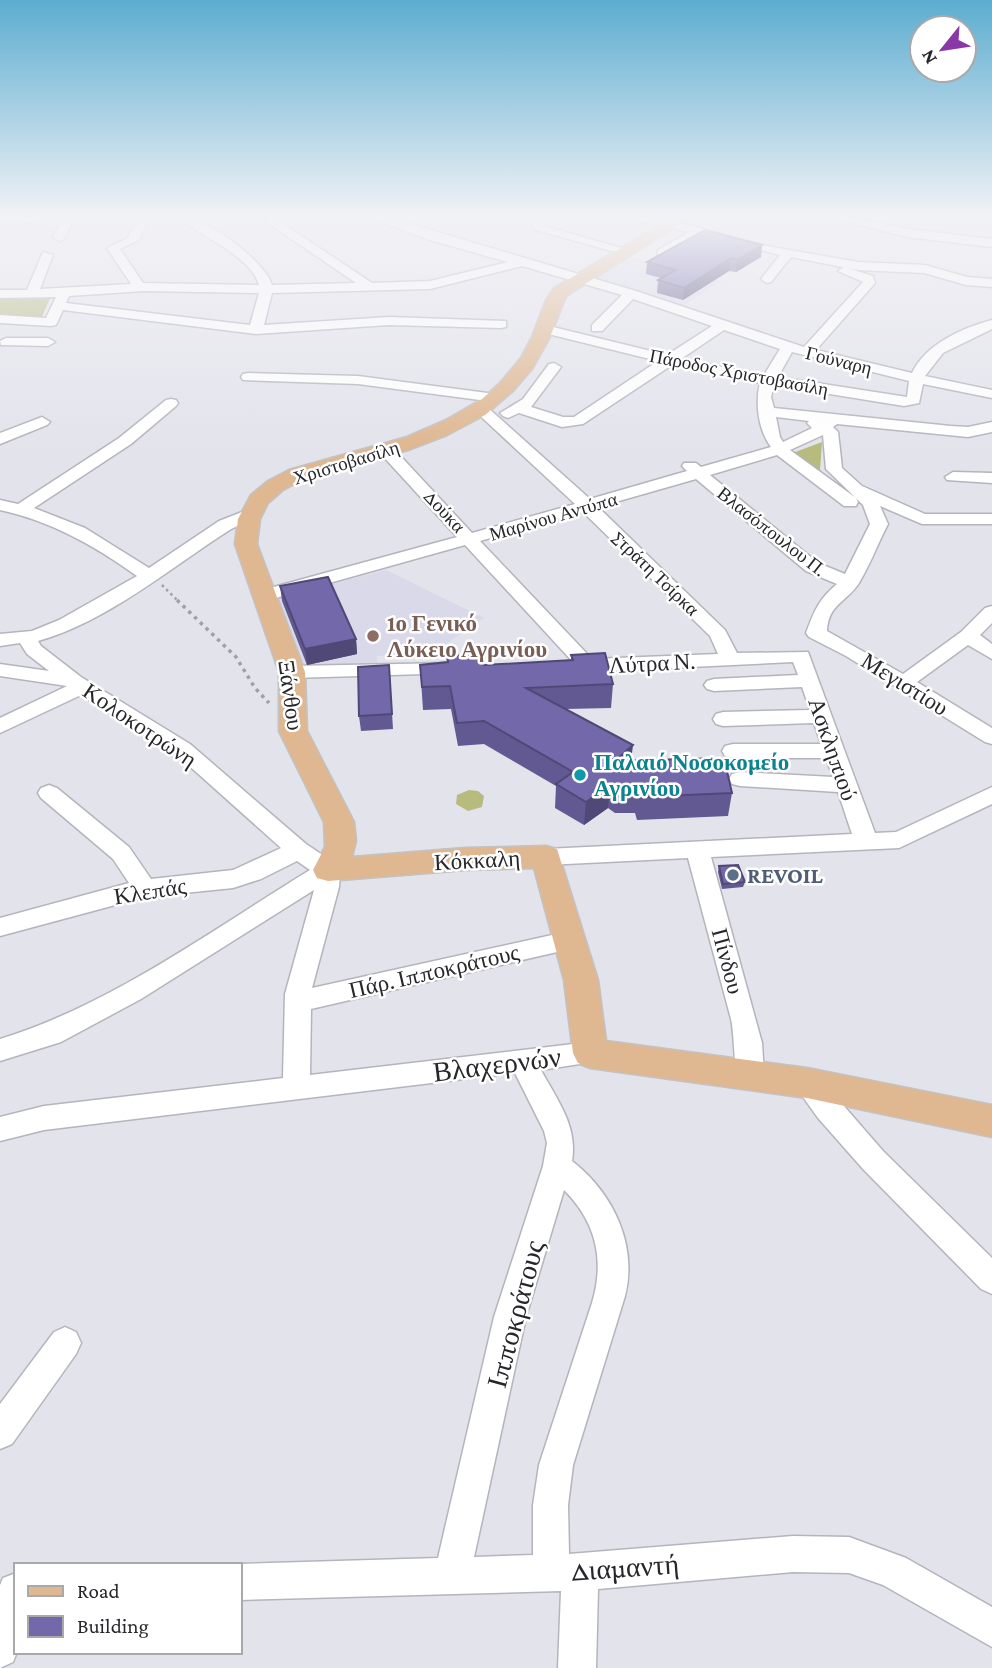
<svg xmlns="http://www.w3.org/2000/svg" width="992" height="1668" font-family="'Crimson Pro',serif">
  <rect width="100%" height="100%" fill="#e3e3ec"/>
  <path fill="#dad9ea" d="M496,215h48l-17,13 -57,16 -31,-7z
    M791,215h25l16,4 -20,13 -42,-11 10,-5z
    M628,256l93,25 -39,26 -90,-29z
    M386,570l98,48 -53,36 -54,2v9l-74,3 -28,-69z"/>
  <path fill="#b7bb7e" d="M50,298l-9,21 -41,-3v-17z
    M822,442l-2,28 40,34 -70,-50z
    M469,790l9,1 6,5 -2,11 -14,4 -12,-7 1,-9z"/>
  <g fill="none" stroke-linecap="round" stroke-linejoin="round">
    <defs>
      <path id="minor" d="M0,215h77l-14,25 -4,1 -6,-4 11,-20 -33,5 -31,-1z
        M138,215h12l-11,25 -19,9 23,34 116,2c-9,-31 -60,-48 -83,-70 26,0 88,44 96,70l84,-2 -100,-68h14l102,68 58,-2 78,-19 -78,-22 -68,-25h18l256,76 168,56 59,-65 -25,-11 6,-4 29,9 2,7 -59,67 96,23c14,-29 50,-45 80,-53v9l-49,24 -18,23 67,14v8l-69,-14 -4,19 -15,3 -130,-21 -3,12 3,11 177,18 17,1 24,-5v10l-24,5 -131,-13 -4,3 5,5 4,36 20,18 63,28h67v10h-70l-42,-18 8,18c-10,19 -18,41 -29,59 -12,19 -31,21 -32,48l76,43 58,-42 24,-24 7,-2v17l-12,12 12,9v15l-24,-14 -51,37 75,46v16l-7,-2 -139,-86 -37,-19 -3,-4c8,-21 12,-33 31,-49l-31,-13 -110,-92 -98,28 127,123 12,23 71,-1 67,181 21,-1 96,-45v17l-93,44 -188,9 51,186 2,32 -4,8 -10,3 -10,-3c-7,-15 -5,-46 -9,-64l-43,-161 -142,7 -8,-2 -4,-6 4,-6 8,-2 306,-15 -14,-42 -98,-6 -8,-2 -3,-5 3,-5 8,-2 93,5 -7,-19h-93l-8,-2 -3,-5 3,-5 8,-2h88l-7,-21 -91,3 -7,-2 -3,-5 3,-5 7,-2 87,-2 -8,-23 -88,4 -7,-2 -3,-4 3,-4 7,-2 84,-4 -5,-13 -206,10 -17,-2 -3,-4 5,-5 -107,-116 -200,56 -9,-6 3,-4 198,-54 -76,-83 -2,-3 2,-3h12l79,85 103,-29 -99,-92 -2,-3 2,-3h10l104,93 97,-28 -5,-5 2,-3h12l5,4 70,-20c-13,-17 -16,-45 -11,-64l-88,-18 -89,59 -21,3 -43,-14 -11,5 -5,-2 -3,-3 23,-14 26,-35 5,-1 7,4 -30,40 32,10h11l84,-56 -118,-29v-6l5,-1 122,30 45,-29 -79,-27 -31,32h-10v-6l30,-30 -100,-29 -92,23 -158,4 -8,32 125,-8 117,4v6l-5,1 -112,-3 -133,9 -193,-24 -7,15 -5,1 -51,-3v-8l46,3 10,-21 -56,1v-8h27l16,-38 10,3 -13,34 91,-5 -24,-36 21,-10zM144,291l115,2 -9,32 -184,-22 3,-7zM724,330l56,19 -16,26 -83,-16zM792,352l117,29 -2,16 -129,-20zM776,417l33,4 -2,2 5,5 -29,14 -3,-5zM823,435l3,34 37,36 7,19 -25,50 -27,-11 -108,-88 67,-20 67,51h12l2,-4 -2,-4 -66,-48zM583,512l127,124 8,18 -126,5 -112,-118z
        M541,215h12l-9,11 88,25 -6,4 -90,-25 -4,-5z
        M614,215h27l31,6 95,25 91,16 67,3 42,12 25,2v8l-26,-2 -42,-12 -66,-3 -67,-13 -20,25 -4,1 -6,-4 19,-24 -79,-20 -39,22 -4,-1v-6l31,-18z
        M820,215h22l65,14 85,10v8l-85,-10z
        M6,338h42l7,4 -7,4 -47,-1 -1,-4z
        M248,373l110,3 137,18 7,4 -7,4 -137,-18 -115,-4 -2,-3 2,-3z
        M171,399l5,1 2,3 -2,3 -45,38 -97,64 51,20 64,40 70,-47 33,-13 8,5c-7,9 -22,11 -32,18 -59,38 -122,91 -190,110l3,5 40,31 109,67 116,100 30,20 4,6 -1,17 -27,101 258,-57 9,2 3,7 -3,7 -9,2 -259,60 -1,66 280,-33 9,3 4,8 -4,8 -58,9c16,30 37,56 31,91 41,32 66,84 53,135l-52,169 -5,40 1,49 224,-18 56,1 57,21 86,49v40l-109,-62 -34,-12 -56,-1 -195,17 -2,79h-38l3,-77 -321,9 -2,-35 2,-1 198,-6 56,-241 49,-151 4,-23 -3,-12 -29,-58 -471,57 -44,11v-24l44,-11 239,-28 2,-84 29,-104 -173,109 -80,43 -61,19v-22c111,-34 212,-109 310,-169l-13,-9 -36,18 -28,9 -88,9 -145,39v-18l129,-35 -16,-24 -72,-61 -3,-5 3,-5 8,-3 8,3 72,59 22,32 82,-9 48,-22 -105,-94 -95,-59 -81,38v-15l67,-32 -67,-10v-12l49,7 -22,-17 -7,-11 -20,3v-12l32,-3 27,-11 78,-44c-42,-30 -86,-55 -137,-66v-10l18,4 101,-66 47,-38zM564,1190c32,32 41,70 28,113l-53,162 -6,40v50l-59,2 52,-240z
        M42,417l8,5 -3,3 -47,19v-11z
        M953,472l39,1v10l-45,-3 -2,-3z
        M451,663l7,2 3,4 -3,4 -166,5 -7,-2 -3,-4 3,-4 7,-2z
        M807,1071l10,4 66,76 109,107v36l-11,-5 -118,-120 -45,-51 -25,-35 4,-8z
        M65,1327l11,5 5,11 -5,11 -64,90 -12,5v-45l54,-72z
        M16,1573l1,79 -4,10 -13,6v-83l3,-7z"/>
      <path id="major" d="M676,215h18l-128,81 -16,41 -18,32 -19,22 -28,24 -38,20 -39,15 -104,29 -21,11 -15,13 -8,16 -3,25 48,128 2,59 47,91 2,19 -4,16 113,-9 81,-2 11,3 41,131 8,61 201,27 185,37v32l-185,-39 -217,-30 -12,-5 -5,-10 -9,-73 -30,-112 -69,2 -137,11 -11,-3 -4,-8 12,-23 -1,-25 -45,-91v-59l-44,-128 3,-25 13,-24 17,-14 21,-11 118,-33 39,-17 36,-21 18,-16 21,-25 11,-21 14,-37 8,-12z"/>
    </defs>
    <use href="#minor" stroke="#b5b4bd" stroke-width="3"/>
    <use href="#major" stroke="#c3c3c4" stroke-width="3"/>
    <path stroke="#a0a0a7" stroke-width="2.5" stroke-dasharray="2.5 3.5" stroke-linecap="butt" d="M162,585l17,17"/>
    <path stroke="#a0a0a7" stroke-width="3.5" stroke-dasharray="3.5 4.5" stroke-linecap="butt" d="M177,600l59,57 19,31 14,15"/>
    <use href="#minor" fill="#fff" fill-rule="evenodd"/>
    <use href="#major" fill="#dfb790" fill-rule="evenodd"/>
  </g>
  <path fill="#625992" d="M762,245l-1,12 -25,15 -7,-1 -46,29 -26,-7 1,-13 3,-2 -15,-4 1,-12z
    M280,586l76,53 1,15 -50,11 -25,-64z
    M571,655l42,29 -2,24 -45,1 65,52 101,32 -4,23 -91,4 -2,-7h-20l-7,-5 -24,17 -29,-17 1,-22 -72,-42 -26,2 -7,-37 -28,1 -3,-45h64l87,-5z
    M389,665l4,64 -32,2 -2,-15z
    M719,866l26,16 -2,5 -21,2 -4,-17z"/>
  <path fill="#504977" d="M762,245l-1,12 -25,15 1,-12z
    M731,258l-2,13 -46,29 1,-12z
    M356,639l1,15 -50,11 -2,-16z
    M633,745l-3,24 -15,-8z
    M610,785l-2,23 -24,17 2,-23z"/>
  <path fill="#7268aa" stroke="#504977" stroke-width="2" d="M705,230l57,15 -25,15 -6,-2 -47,30 -26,-8 18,-10 -29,-8z
    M328,577l28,62 -51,10 -25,-63z
    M605,653l8,31 -87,4 107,57 -18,16 109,-3 8,35 -92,4 -2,-8h-21l-7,-4 -24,17 -30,-18 17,-12 -89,-51 -27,2 -7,-37 -28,1 -2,-22 28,-3 -1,-6 36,-1 1,10 89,-5 -2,-5z
    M389,665l3,49 -33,2 -1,-49z
    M738,865l7,17 -22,2 -4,-18z"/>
  <linearGradient id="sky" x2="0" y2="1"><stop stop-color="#5cadd0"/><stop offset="0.48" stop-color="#f2f2f6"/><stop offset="1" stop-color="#f2f2f6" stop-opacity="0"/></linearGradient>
  <rect width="992" height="449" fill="url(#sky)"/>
  <circle fill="#8d6e63" stroke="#fff" stroke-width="2.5" cx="373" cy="636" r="7"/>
  <circle fill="#0f9aa8" stroke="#fff" stroke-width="2.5" cx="580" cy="775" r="7"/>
  <circle fill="#5c6f8a" stroke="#fff" stroke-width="2.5" cx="733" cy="875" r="7"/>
  <g text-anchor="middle" stroke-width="5" stroke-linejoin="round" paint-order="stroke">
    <g font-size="19" fill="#27272b" stroke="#fff">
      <text transform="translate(839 360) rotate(14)" y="7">Γούναρη</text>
      <text transform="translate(739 372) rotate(11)" y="7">Πάροδος Χριστοβασίλη</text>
      <text transform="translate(346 462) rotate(-17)" y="7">Χριστοβασίλη</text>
      <text transform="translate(445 511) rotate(47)" y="7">Δούκα</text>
      <text transform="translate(553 516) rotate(-16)" y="7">Μαρίνου Αντύπα</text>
      <text transform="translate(772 531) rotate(38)" y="7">Βλασόπουλου Π.</text>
      <text transform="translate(656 573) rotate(44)" y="7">Στράτη Τσίρκα</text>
    </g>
    <g font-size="23" font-weight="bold" fill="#785e54" stroke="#fff" text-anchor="start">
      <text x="387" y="631">1ο Γενικό<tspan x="387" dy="26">Λύκειο Αγρινίου</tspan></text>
    </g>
    <g font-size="23" fill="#27272b" stroke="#fff">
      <text transform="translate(652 663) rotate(-3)" y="8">Λύτρα Ν.</text>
      <text transform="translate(905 684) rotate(32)" y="8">Μεγιστίου</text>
      <text transform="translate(291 695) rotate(82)" y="8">Ξάνθου</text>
      <text transform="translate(140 725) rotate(34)" y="8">Κολοκοτρώνη</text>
      <text transform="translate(833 749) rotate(71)" y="8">Ασκληπιού</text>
      <text transform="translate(477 860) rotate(-3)" y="8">Κόκκαλη</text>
      <text transform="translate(150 891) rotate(-9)" y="8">Κλεπάς</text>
      <text transform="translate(728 961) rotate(75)" y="8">Πίνδου</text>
      <text transform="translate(434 971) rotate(-13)" y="8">Πάρ. Ιπποκράτους</text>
    </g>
    <g font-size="23" font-weight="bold" fill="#0d838f" stroke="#fff" text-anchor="start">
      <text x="594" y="770">Παλαιό Νοσοκομείο<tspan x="594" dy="26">Αγρινίου</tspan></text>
    </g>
    <g font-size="23" font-weight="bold" fill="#4e5e75" stroke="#fff" text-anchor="start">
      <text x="747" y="883">REVOIL</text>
    </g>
    <g font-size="28" fill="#27272b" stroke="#fff">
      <text transform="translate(497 1064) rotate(-7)" y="10">Βλαχερνών</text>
      <text transform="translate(515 1314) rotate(-75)" y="10">Ιπποκράτους</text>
      <text transform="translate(625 1567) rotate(-4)" y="10">Διαμαντή</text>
    </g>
  </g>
  <rect x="14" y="1563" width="228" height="91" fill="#ffffff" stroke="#a9a9aa" stroke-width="2"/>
  <rect x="28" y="1586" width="35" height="10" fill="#dfb790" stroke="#a9a9aa" stroke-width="2"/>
  <text x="77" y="1598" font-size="21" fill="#27272b">Road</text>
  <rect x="28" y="1616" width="35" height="21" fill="#7268aa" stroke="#a9a9aa" stroke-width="2"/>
  <text x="77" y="1633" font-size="21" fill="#27272b">Building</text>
  <g transform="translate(943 49) rotate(240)"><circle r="33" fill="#ffffff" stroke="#a9a9aa" stroke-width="2"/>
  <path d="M0-5L12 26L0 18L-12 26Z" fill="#8a38a6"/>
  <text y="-10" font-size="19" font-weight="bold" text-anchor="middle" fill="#27272b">N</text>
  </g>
</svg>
